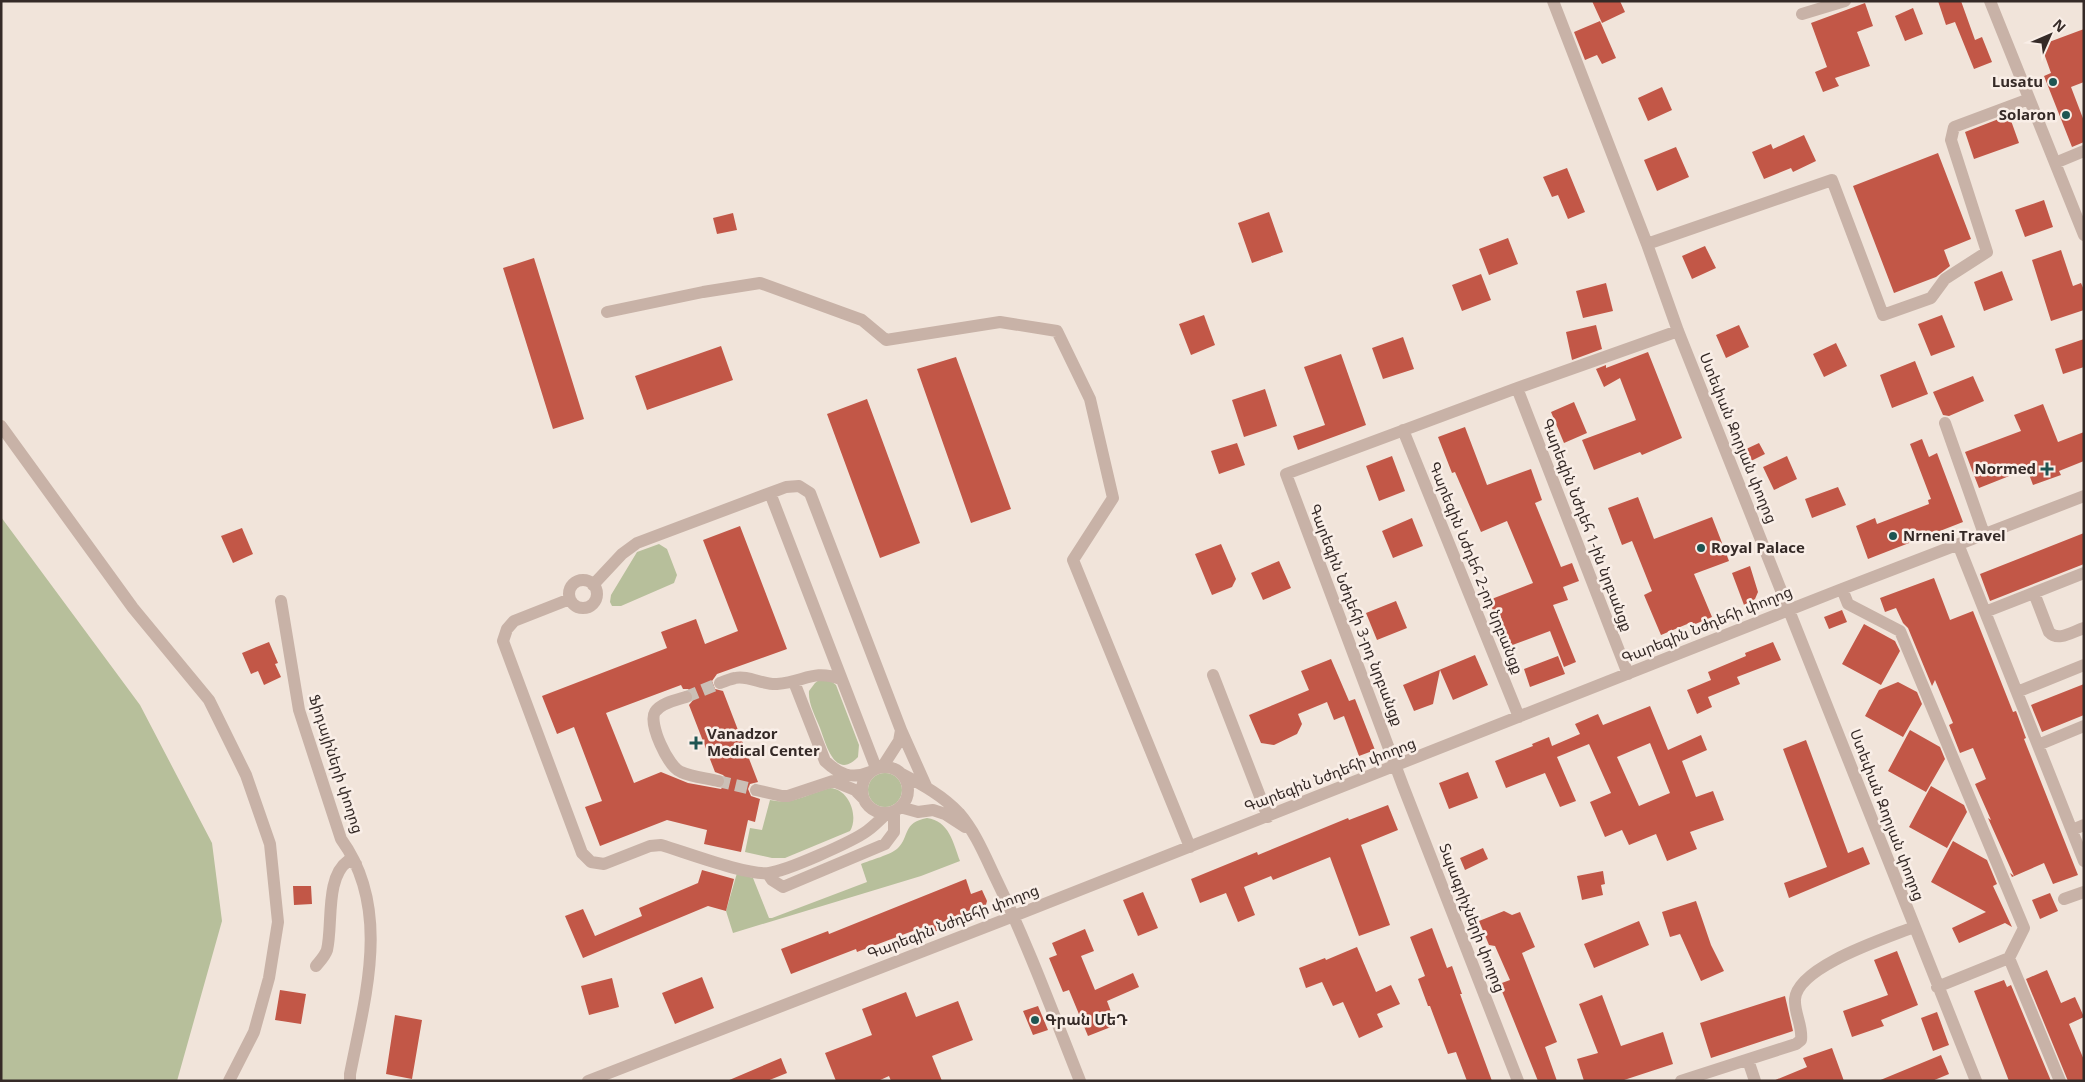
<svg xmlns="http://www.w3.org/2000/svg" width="2085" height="1082" font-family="'Open Sans','Noto Sans Armenian',sans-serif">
  <rect width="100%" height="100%" fill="#f1e4da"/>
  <path fill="#b7bf9b" d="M1,517l139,188 72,138 10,78 -45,160h-176z
    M659,544l8,5 10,26 -3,8 -53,23h-9l-2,-4 1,-7 26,-43z
    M819,680l12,1 5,4 23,60 -1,12c-23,24 -32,-13 -38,-29 -4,-11 -12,-24 -11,-37l6,-8z
    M868 790a17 17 0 1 1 34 0a17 17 0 1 1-34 0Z
    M830,788c19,1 29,28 20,43l-65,27h-13l-27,-6 5,-24 12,2 8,-30c24,5 37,-6 60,-12z
    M927,818c22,3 26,24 33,43l-39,15 -188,57 -7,-22 11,-38 16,5 16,40h3l95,-36 -6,-18c9,-4 30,-9 37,-16 12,-12 4,-25 29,-30z"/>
  <path fill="#c25747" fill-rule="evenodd" d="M1592,1h28l5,11 -23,11z
    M1938,1h23l14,39 7,-3 10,25 -18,7 -19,-47 -9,3z
    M1865,3l8,23 -16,6 13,34 -35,12 4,8 -16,6 -8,-20 12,-5 -16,-44z
    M1913,8l10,26 -18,7 -10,-25z
    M1600,21l16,37 -14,6 -5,-9 -12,5 -11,-28z
    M2084,29v53l-13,5 13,34v21l-12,5 -28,-71 7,-3 -10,-28z
    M1662,87l10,23 -24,11 -10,-23z
    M2009,115l10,28 -45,16 -9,-27z
    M1804,135l12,26 -23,11 -2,-4 -27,11 -12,-27 19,-8 2,5z
    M1676,147l13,30 -32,14 -13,-31z
    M1938,153l33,86 -27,11 6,16 -14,11 -42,16 -41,-107z
    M1567,168l18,44 -17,7 -10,-24 -6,2 -9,-20z
    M2044,200l9,27 -28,10 -10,-27z
    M1269,212l14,40 -31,11 -14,-40z
    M733,213l4,17 -20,4 -4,-16z
    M1508,238l10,26 -29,11 -10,-26z
    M1705,246l11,22 -24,11 -10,-23z
    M2061,250l12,36 8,-3 3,7v20l-33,11 -19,-61z
    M534,258l50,161 -31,10 -50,-161z
    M2002,271l11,29 -29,11 -10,-29z
    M1481,274l10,26 -29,11 -10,-26z
    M1606,283l7,28 -30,7 -7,-27z
    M1204,315l11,30 -24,10 -12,-31z
    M1942,315l13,32 -24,9 -13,-32z
    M1596,325l6,24 -30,11 -6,-28z
    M1739,325l10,22 -23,11 -10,-23z
    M1403,337l11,32 -31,10 -11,-31z
    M2084,339v28l-21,7 -8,-25z
    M1836,343l11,23 -23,11 -11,-23z
    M721,346l12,34 -86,30 -12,-34z
    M1648,352l34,86 -40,17 -2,-3 -46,18 -12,-30 54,-20 -16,-42 -16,9 -8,-18 10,-4v3z
    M1341,354l25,71 -68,25 -5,-14 32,-11 -21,-58z
    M956,357l55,152 -40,14 -54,-154z
    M1915,361l13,33 -36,14 -12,-33z
    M1973,376l11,25 -35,15 -6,-1 -10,-23z
    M1265,389l12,37 -33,11 -12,-37z
    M867,399l53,144 -40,15 -53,-144z
    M1574,402l13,31 -23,10 -13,-31z
    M2043,404l15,38 26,-10v29l-25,10 2,4 -28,10 -6,-16 -48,19 -14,-36 56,-21 -7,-16z
    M1465,427l22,58 44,-16 11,31 -7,3 26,64 11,-4 7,18 -16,6 5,13 -15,5 23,57 -12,5 -14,-36 -43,16 -18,-47 44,-17 -26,-62 -26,11 -26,-60 -3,1 -14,-36z
    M1922,439l7,18 8,-4 26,69 -95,37 -12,-33 19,-8 2,6 52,-20 -1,-4 3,-1 -21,-55z
    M1237,443l8,22 -26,9 -8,-23z
    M1759,443l6,11 -16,8 -5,-12z
    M1392,456l13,35 -26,10 -13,-35z
    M1787,456l10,23 -23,11 -11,-23z
    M1838,487l8,18 -34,13 -7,-19z
    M1638,497l16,42 58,-22 17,44 -35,13 18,43 -19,8 -1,-3 -31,13 -17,-40 8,-4 -20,-50 -10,4 -14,-37z
    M1412,518l11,28 -30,12 -11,-27z
    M740,526l47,123 -70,25 -5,7 3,8 8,2 35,91 -8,2 -2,5 3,7 9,3 -5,23 -7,-2 -7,32 -37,-8 3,-14 -40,-10 -67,26 -15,-39 17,-6 -28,-74 -17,7 -15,-38 125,-48 -6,-16 35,-13 9,25 33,-13 -35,-91zM681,685l2,4h5l6,5v5l-5,6 26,67 8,3 3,3v5l-5,6 -33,-6 -27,-11 -27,11 -28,-70z
    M242,528l11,26 -20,9 -12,-27z
    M2084,533v31l-94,37 -10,-27z
    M1221,544l15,35 -4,8 -20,8 -17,-41z
    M1279,561l12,27 -28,12 -12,-27z
    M1750,566l8,26 -3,7 -11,6 -12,-32z
    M1934,578l16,42 23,-9 40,101 3,-1 10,27 -2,1 54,136 -25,9 -9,-21 -32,14 -2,-4 4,3 -26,-58 3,2 -16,-36 11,-5 -13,-31 -13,5 -11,-28 4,-2 -18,-43 -3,6 -24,-58 -5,-5 -7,-15 -11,4 -5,-14z
    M1396,601l11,27 -30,12 -11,-27z
    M1842,610l5,12 -18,7 -5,-12z
    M1864,624l31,17 5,10 -19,34 -39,-21z
    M269,642l9,21 -3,1 6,13 -17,8 -6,-14 -7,3 -9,-21z
    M1773,642l8,18 -44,17 3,7 -32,13 4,10 -15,7 -10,-24 24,-10 -3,-8 38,-16 -1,-3z
    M1475,655l13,30 -35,15 -13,-30 -7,34 -19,7 -11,-26z
    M1558,656l7,18 -35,13 -6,-18z
    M1331,659l18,42 6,-2 20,51 -16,6 -15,-40 -10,4 -7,-18 -29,12 4,10 -5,10 -23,11 -13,-2 -12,-28 60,-25 -8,-19z
    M1898,682l19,10 5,12 -19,33 -38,-21 14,-26z
    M2084,684v31l-42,17 -11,-27z
    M1650,706l18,44 33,-15 6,15 -25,11 14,36 17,-6 11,29 -34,12 7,17 -30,12 -11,-27 -27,11 -7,-15 -17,7 -15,-35 21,-9 -22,-49 -32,13 19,44 -16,6 -15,-34 -39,15 -11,-27 38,-15 -1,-2 17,-7 3,9 28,-12 -5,-10 23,-10 5,11zM1650,743l20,50 -31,13 -22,-49z
    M1910,730l30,17 5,12 -19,33 -38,-21z
    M1806,740l42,113 15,-6 7,17 -81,34 -5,-15 43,-16 -44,-118z
    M1468,772l10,26 -29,11 -10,-26z
    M1931,786l33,19 3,7 -20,36 -38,-21z
    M1388,805l10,25 -37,15 29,80 -31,11 -29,-79 -57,23 -2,-4 -27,11 11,28 -17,7 -12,-29 -26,10 -9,-24 66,-27 1,3 90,-37 1,2z
    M1953,841l34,19 10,24 -4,2 19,41 -7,-4 -46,20 -7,-15 34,-16 -55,-30z
    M1483,848l5,11 -23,11 -5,-12z
    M702,870l32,9 -8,32 -18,-5 -125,52 -18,-42 18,-7 12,27 47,-20 -3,-8 59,-25z
    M1603,871l2,13 -4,1 2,10 -21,5 -5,-24z
    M966,879l5,15 11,-4 5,11 -3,11 -55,22 -3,-8 -69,26 -1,-3 -65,25 -10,-25 47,-18 1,3z
    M293,886h18l1,18 -18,1z
    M1143,892l15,36 -20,8 -15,-36z
    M2050,893l8,18 -18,8 -8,-19z
    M1696,901l15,44 13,26 -23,10 -21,-47 -10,3 -8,-25z
    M1504,911l8,4 8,-3 15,35 -13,6 35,89 -12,5 12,34h-19l-39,-97 11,-4 -15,-34 -6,-1 -10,-24z
    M1639,921l10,24 -55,23 -10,-24z
    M1432,928l15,40 5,-2 10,28h-2l32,87h-25l-11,-29 -8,2 -18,-48h-2l-10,-27 7,-3 -15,-39z
    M1085,929l9,22 -13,5 14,34 38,-17 6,14 -32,14 9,24 -28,11 -19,-46 -6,2 -14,-34 8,-3 -5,-12z
    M1357,947l19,45 15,-7 9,19 -23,10 6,13 -24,11 -16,-36 -10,4 -11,-24 -16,6 -7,-20 26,-10 1,2z
    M1897,951l21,54 -37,15 3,6 -32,11 -9,-26 45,-16 -14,-35z
    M2047,970l14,33 14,-6 9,20 -15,7 15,36v21h-16l-42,-102z
    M702,977l12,31 -39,16 -13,-31z
    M612,978l7,29 -30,8 -8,-29z
    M2004,980l3,7 4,-2 40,96h-42l-35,-90z
    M280,990l26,4 -5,30 -26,-4z
    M906,992l10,25 42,-16 15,39 -41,16 10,25h-51l-2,-5 -11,5h-42l-11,-28 47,-18 -10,-26z
    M1602,995l19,51 42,-14 10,32 -52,17h-37l-7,-22 21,-6 -19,-49z
    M1785,996l8,35 -82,27 -11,-35z
    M1038,1006l10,24 -15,5 -10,-24z
    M1937,1012l12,33 -16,6 -12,-33z
    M395,1015l27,5 -10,59 -26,-5z
    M1832,1048l12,33h-71l34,-14 -4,-9z
    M1941,1055l8,19 -17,7h-54z
    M781,1058l6,15 -20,8h-40z"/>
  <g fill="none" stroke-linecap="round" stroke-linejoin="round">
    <path stroke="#cbbfb6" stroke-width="12" stroke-dasharray="12 6" stroke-linecap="butt" d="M686,697l34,-14
      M718,781l38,9"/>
    <path stroke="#c8b2a7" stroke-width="12" d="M1553,1l94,243 31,87 298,750
      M1990,1l94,234
      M1802,14l43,-13
      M2055,163l29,-12
      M1647,244l185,-64 51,135 48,-17 14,-19 42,-27 -36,-112 3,-13 75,-28
      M607,312l96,-20 57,-9 102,37 24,20 114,-18 57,9 33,68 23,99 -40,62 117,287
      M1517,388l111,286
      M1945,423l39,111
      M1,426l132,182 76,92 37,75 24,69 8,78 -9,56 -15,54 -25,49
      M1403,430l116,287
      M770,493l106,275
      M1958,544l126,317
      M569 594a14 14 0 1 1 28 0a14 14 0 1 1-28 0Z
      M593,585l29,-31 15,-11 149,-56 13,-1 11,7 91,237 -2,11 -16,25
      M1842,589l6,15 52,27 124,297 -15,30 51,123
      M2034,593l15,39c9,10 23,0 35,-4
      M570,599l-56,22 -7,8 -4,12 79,212 9,9 13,2 46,-18 11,-1c24,7 87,31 108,28 17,-2 83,-31 98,-42 7,-5 14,-12 20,-18
      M281,601l18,109 42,129c51,70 24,158 9,235v7
      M1985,612l99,-39
      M1213,675l55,142
      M794,682l31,79c14,13 26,19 45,11
      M720,683c5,-2 10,-4 15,-5 13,-3 28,7 42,6 28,-2 35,-15 64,-5
      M2017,692l67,-27
      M686,697c-10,3 -25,6 -31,15 -7,11 13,55 26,60 11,5 25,6 37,9
      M901,730l25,56
      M2038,745l46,-19
      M862 790a23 23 0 1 1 46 0a23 23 0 1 1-46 0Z
      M902,774c21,11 41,22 57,39 17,20 26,43 37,66 32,66 57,134 84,202
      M756,790l26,6h6l45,-15 22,9 9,9
      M900,807l18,5 15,-2 12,4 20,13
      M2072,830l12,-5
      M768,874l4,6 11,7 102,-43 9,-12v-21
      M2064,899l20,-7
      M316,966c4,-5 9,-10 11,-16 6,-25 -2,-73 21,-89l8,3
      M1937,987l72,-29
      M1748,1060l7,21
      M588,1081l426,-165 828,-327 242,-93
      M1518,1081l-115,-295 -117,-312 231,-86 161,-57
      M1681,1081l115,-37 5,-4c2,-14 -7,-27 -6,-41 3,-33 92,-61 119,-72"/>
  </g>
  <g fill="#1e5552" stroke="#f9eee7" stroke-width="2">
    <circle cx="2053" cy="82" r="5"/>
    <circle cx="2066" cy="115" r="5"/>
    <path d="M2044.5 461.5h5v5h5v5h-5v5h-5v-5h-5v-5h5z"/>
    <circle cx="1893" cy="536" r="5"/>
    <circle cx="1701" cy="548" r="5"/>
    <path d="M693.5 735.5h5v5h5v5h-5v5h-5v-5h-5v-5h5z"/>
    <circle cx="1035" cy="1020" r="5"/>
  </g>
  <g text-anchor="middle" stroke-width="5" stroke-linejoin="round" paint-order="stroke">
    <g font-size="15" font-weight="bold" fill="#352a27" stroke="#f9eee7" text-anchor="start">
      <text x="2043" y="87" text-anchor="end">Lusatu</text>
      <text x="2056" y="120" text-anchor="end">Solaron</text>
      <text x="2036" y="474" text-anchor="end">Normed</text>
      <text x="1903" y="541">Nrneni Travel</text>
      <text x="1711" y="553">Royal Palace</text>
      <text x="707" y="739">Vanadzor<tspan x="707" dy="17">Medical Center</tspan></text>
      <text x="1045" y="1025">Գրան ՄեԴ</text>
    </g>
    <g font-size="15" fill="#352a27" stroke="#f9eee7">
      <text transform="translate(1738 438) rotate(68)" y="5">Ստեփան Զորյան փողոց</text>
      <text transform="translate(1587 525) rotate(69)" y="5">Գարեգին Նժդեհ 1-ին նրբանցք</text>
      <text transform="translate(1476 568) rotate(68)" y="5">Գարեգին Նժդեհ 2-րդ նրբանցք</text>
      <text transform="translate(1356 615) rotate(69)" y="5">Գարեգին Նժդեհի 3-րդ նրբանցք</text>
      <text transform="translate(1707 625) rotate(-22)" y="5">Գարեգին Նժդեհի փողոց</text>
      <text transform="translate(336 764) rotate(72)" y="5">Ֆիդայիների փողոց</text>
      <text transform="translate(1330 775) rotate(-21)" y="5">Գարեգին Նժդեհի փողոց</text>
      <text transform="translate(1887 815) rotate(69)" y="5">Ստեփան Զորյան փողոց</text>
      <text transform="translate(1472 918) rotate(69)" y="5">Տպագրիչների փողոց</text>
      <text transform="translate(953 922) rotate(-21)" y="5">Գարեգին Նժդեհի փողոց</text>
    </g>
  </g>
  <rect width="2085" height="1082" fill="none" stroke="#352a27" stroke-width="5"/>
  <g transform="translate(2050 35) rotate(45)" stroke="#f9eee7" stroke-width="4" paint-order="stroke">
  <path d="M0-4L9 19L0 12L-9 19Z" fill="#352a27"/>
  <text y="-8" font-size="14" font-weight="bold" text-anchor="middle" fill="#352a27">N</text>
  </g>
</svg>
